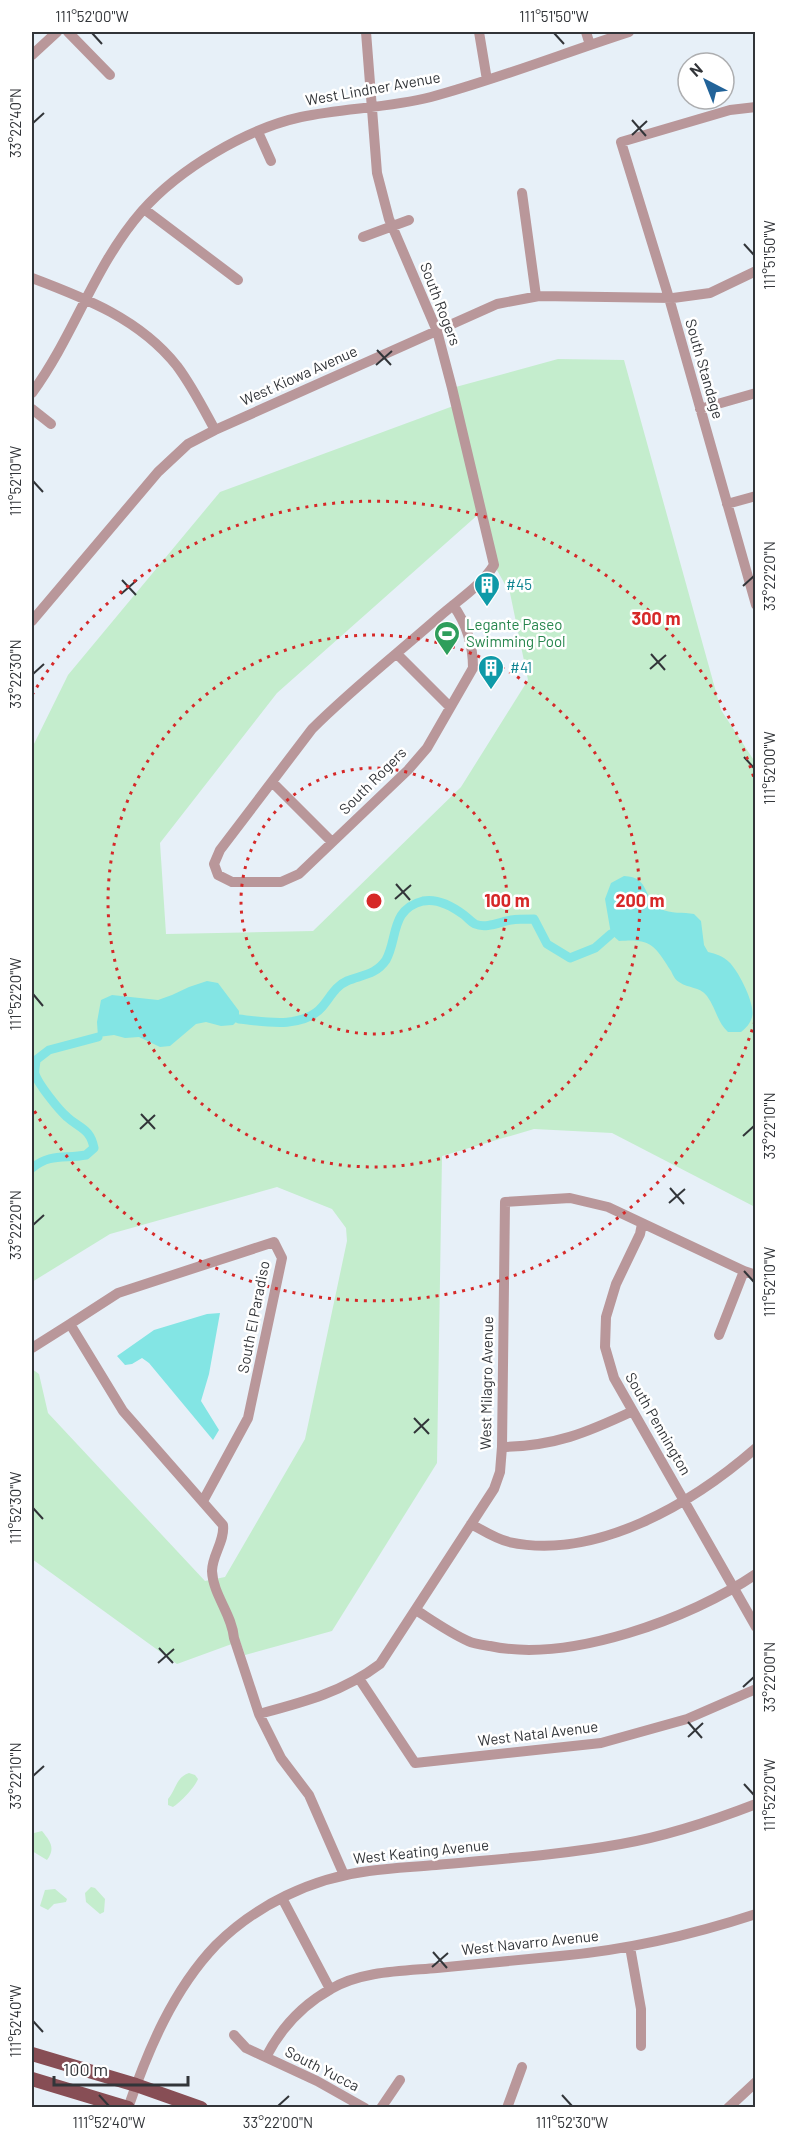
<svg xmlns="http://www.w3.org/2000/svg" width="787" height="2139" font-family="Barlow,sans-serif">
  <rect width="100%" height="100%" fill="#e7f0f8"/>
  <path fill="#c4edcd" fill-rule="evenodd" d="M558,359l66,1 97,350 34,52v445l-143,-74 -78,-4 -92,27 -5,307 -105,168 -87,24 -5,-14 -63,23 -145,-105v-190l7,5 9,39 157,168 20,-4 80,-138 42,-198 -1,-13 -14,-19 -55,-22 -167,47 -78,48v-534l36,-73 152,-183 236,-87 -4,-17zM481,512l13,53 16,28 18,87 -67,107 -148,144 -147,3 -6,-91 117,-150z
    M189,1773l6,2 3,4c-3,8 -18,24 -25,28l-5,-2v-6c8,-9 8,-22 21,-26z
    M42,1831c8,10 14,17 5,29l-15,-9v-15l2,-3z
    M91,1887l4,1 10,11 -1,13 -4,2 -14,-12 -1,-9z
    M55,1889l12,10 -1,3 -12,2 -6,6 -8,-4 5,-16z"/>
  <path fill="#83e5e4" d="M624,876c27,1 17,22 37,33 9,5 23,3 33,5l7,7 3,24 4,7c8,2 15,4 21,10 9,8 27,43 23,55 -2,7 -6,11 -11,15h-13c-11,-10 -12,-24 -21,-36 -8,-10 -18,-7 -28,-14 -4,-2 -6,-7 -8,-11 -16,-25 -19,-33 -52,-30l-8,-7 -6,-35 6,-16z
    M207,981l11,2 21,28v8l-6,6 -12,1 -15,-4 -10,2 -26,22 -10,1 -21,-10 -14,1 -11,-3 -16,2 -1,-15 4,-22 11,-5 46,5 14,-5 17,-8z
    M220,1313l-11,61 -8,27 18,29 -6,10 -64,-77 -7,-5 -10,6 -7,1 -8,-9 37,-26 53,-16z"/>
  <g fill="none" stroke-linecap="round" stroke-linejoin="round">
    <path stroke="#83e5e4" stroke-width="9" d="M239,1019c26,3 64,10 83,-12 8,-9 13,-21 25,-26 14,-6 29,-6 39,-21 12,-21 4,-51 37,-59 15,-3 29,5 41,14 4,3 7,7 11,9 11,5 25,-2 36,-4 7,-1 15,-1 23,-1l13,25 23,14 25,-10 16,-14
      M32,1168c18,-15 33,-9 54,-13l8,-7c-4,-20 -14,-19 -27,-31 -8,-7 -29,-33 -32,-43 -1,-4 1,-10 1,-14l13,-10 49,-13"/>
    <path stroke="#b9979a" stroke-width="10" d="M68,32l42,43
      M366,32l11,141 12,46 48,112 15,57 42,177c-13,21 -36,35 -54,51 -42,37 -88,73 -128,113l-92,121 -6,14 4,11 14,7h49l18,-8 109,-104 19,-22 46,-80c0,-23 -7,-45 -20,-63
      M479,32l8,48
      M586,32l4,13
      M32,55l25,-23
      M756,107l-26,3 -109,32 48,156 87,307
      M258,132l13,29
      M522,193l14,103
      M144,209l94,71
      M363,237l46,-17
      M32,278c53,20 108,41 145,88 15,20 26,42 38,64
      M32,393c43,-59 62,-127 110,-182 37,-42 104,-82 159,-94 43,-9 87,-9 130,-20 67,-18 133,-44 198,-65
      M32,409l19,15
      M700,409l56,-16
      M727,504l29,-8
      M32,621l126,-149 30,-28 27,-14 282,-126 42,-8 134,2 37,-5 46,-22
      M397,654l53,53
      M272,782l60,60
      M642,1224l-2,10 -24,50 -10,33 -1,30 9,31 142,249
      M719,1335l25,-64
      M32,1348l38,-24
      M502,1447c53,-1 84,-14 131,-36
      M203,1501l45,-83 34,-160 -8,-16 -156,51 -48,31 53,87 100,114c2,16 -11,30 -11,46 1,24 20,43 22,67l25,76 22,44 28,37 35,80
      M471,1524c11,6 25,15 38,18 87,19 184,-39 247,-94
      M416,1610c17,11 34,23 52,31 6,3 15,4 22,5 79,17 200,-27 266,-72
      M360,1680l55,83 186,-20 86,-24 69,-30
      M259,1714c45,-12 84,-22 121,-50l114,-175 6,-17 2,-25 3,-245 65,-4 38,9 136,64 12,4
      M282,1898l48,91
      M630,1947l11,62v37
      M234,2035l12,13 71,33 48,27
      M266,2057c15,-29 36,-52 65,-68 30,-18 72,-18 106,-21 41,-4 82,-8 123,-12 67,-6 132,-21 196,-42
      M128,2108c20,-58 45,-118 88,-163 40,-40 96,-67 153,-74 22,-3 45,-4 67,-6 62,-6 124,-10 185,-21 46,-8 91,-23 135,-40
      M381,2108l19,-28
      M507,2108l15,-41
      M728,2108l28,-26"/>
    <path stroke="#874e55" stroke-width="14" d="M32,2054l104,31 65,23
      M32,2079l96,29"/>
  </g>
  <path fill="none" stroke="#323539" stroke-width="2" d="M92,33l10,11M554,33l10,11M632,120l14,16M33,123l11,-10M632,135l15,-14M744,244l10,11M377,350l14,15M376,365l16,-14M33,481l10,11M122,580l14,15M743,586l11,-10M121,594l16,-14M651,654l14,16M650,669l16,-14M33,674l11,-10M744,757l10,11M396,884l14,16M395,899l16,-14M33,994l10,12M141,1114l14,15M140,1129l15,-14M743,1136l11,-10M670,1188l14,16M669,1203l16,-14M33,1225l11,-10M744,1271l10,11M414,1418l15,16M414,1433l15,-14M33,1508l10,11M159,1648l14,15M158,1663l16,-14M743,1687l11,-10M688,1722l14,16M688,1737l15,-14M33,1776l11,-10M744,1784l10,11M433,1952l14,16M432,1967l16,-14M33,2021l10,11M99,2095l10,11M562,2095l10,11M278,2106l11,-10"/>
  <g fill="none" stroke="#d62828" stroke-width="3" stroke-dasharray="3 6">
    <circle cx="374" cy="901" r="133"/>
    <circle cx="374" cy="901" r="266"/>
    <path d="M755 1021A399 399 0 0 1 32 1107M32 695A399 399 0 0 1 755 781"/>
  </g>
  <defs>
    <symbol id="building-pin" viewBox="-11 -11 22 30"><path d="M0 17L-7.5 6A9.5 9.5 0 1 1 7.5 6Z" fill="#0f9aa8" stroke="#fff"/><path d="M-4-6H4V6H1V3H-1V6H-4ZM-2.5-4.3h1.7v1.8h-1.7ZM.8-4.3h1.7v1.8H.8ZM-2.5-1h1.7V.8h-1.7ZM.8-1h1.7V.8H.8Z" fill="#fff"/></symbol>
    <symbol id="stadium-pin" viewBox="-11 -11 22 30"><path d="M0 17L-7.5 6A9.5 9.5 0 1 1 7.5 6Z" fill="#2e9e5b" stroke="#fff"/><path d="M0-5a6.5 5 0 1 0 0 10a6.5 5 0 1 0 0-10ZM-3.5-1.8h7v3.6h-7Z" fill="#fff"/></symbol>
  </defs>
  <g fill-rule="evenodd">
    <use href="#building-pin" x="472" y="570" width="30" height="40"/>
    <use href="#stadium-pin" x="432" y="619" width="30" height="40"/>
    <use href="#building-pin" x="476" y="653" width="30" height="40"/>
  </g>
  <g text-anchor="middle" stroke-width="5" stroke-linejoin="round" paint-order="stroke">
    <g font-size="15" fill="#323539" stroke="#fff">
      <text transform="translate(373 89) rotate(-10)" y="5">West Lindner Avenue</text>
      <text transform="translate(440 304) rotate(69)" y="5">South Rogers</text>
      <text transform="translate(704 369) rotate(74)" y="5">South Standage</text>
      <text transform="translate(299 376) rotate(-24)" y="5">West Kiowa Avenue</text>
      <text transform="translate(373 781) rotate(-45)" y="5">South Rogers</text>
      <text transform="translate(254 1317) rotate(-79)" y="5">South El Paradiso</text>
      <text transform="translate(487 1383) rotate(-89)" y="5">West Milagro Avenue</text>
      <text transform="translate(658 1424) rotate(60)" y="5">South Pennington</text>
      <text transform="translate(538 1734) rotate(-7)" y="5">West Natal Avenue</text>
      <text transform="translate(421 1852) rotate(-6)" y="5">West Keating Avenue</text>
      <text transform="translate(530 1943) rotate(-6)" y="5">West Navarro Avenue</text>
      <text transform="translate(322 2069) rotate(27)" y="5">South Yucca</text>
    </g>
    <g font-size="15" fill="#0d838f" stroke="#fff" text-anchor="start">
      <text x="506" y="590">#45</text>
      <text x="510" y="673">#41</text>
    </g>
    <g font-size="15" fill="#27864d" stroke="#fff" text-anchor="start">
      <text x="466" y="630">Legante Paseo<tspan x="466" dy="17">Swimming Pool</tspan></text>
    </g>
  </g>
  <circle cx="374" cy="901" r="9" fill="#d62828" stroke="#fff" stroke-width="3"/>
  <g font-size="18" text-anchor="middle" font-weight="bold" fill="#d62828" stroke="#fff" stroke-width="5" stroke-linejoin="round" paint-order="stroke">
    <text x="656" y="625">300 m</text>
    <text x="507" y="907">100 m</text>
    <text x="640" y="907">200 m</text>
  </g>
  <rect width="787" height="2139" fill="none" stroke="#ffffff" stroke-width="66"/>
  <g transform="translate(706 81) rotate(318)"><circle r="28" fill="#ffffff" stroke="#adaeb0" stroke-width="1.5"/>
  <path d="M0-4.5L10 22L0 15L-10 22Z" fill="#226399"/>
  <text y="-9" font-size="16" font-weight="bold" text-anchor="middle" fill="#323539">N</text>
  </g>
  <path d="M54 2076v9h134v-9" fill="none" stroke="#323539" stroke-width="3"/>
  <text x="63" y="2076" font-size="18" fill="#323539" stroke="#ffffff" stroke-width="4.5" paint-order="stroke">100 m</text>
  <rect x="33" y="33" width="721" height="2073" fill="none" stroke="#323539" stroke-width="2"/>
  <g font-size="15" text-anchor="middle" fill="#323539">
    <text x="92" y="22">111°52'00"W</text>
    <text x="554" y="22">111°51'50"W</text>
    <text transform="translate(16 123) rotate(-90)" y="5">33°22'40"N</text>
    <text transform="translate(770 255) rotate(-90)" y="5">111°51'50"W</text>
    <text transform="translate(16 481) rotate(-90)" y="5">111°52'10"W</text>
    <text transform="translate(770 576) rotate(-90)" y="5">33°22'20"N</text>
    <text transform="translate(16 674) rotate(-90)" y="5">33°22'30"N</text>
    <text transform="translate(770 768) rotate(-90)" y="5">111°52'00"W</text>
    <text transform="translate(16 994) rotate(-90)" y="5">111°52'20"W</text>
    <text transform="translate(770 1126) rotate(-90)" y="5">33°22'10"N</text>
    <text transform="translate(16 1225) rotate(-90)" y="5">33°22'20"N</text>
    <text transform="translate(770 1282) rotate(-90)" y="5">111°52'10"W</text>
    <text transform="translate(16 1508) rotate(-90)" y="5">111°52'30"W</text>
    <text transform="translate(770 1677) rotate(-90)" y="5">33°22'00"N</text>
    <text transform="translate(16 1776) rotate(-90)" y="5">33°22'10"N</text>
    <text transform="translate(770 1795) rotate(-90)" y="5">111°52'20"W</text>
    <text transform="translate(16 2021) rotate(-90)" y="5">111°52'40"W</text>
    <text x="109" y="2128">111°52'40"W</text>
    <text x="278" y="2128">33°22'00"N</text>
    <text x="572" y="2128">111°52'30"W</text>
  </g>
</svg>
